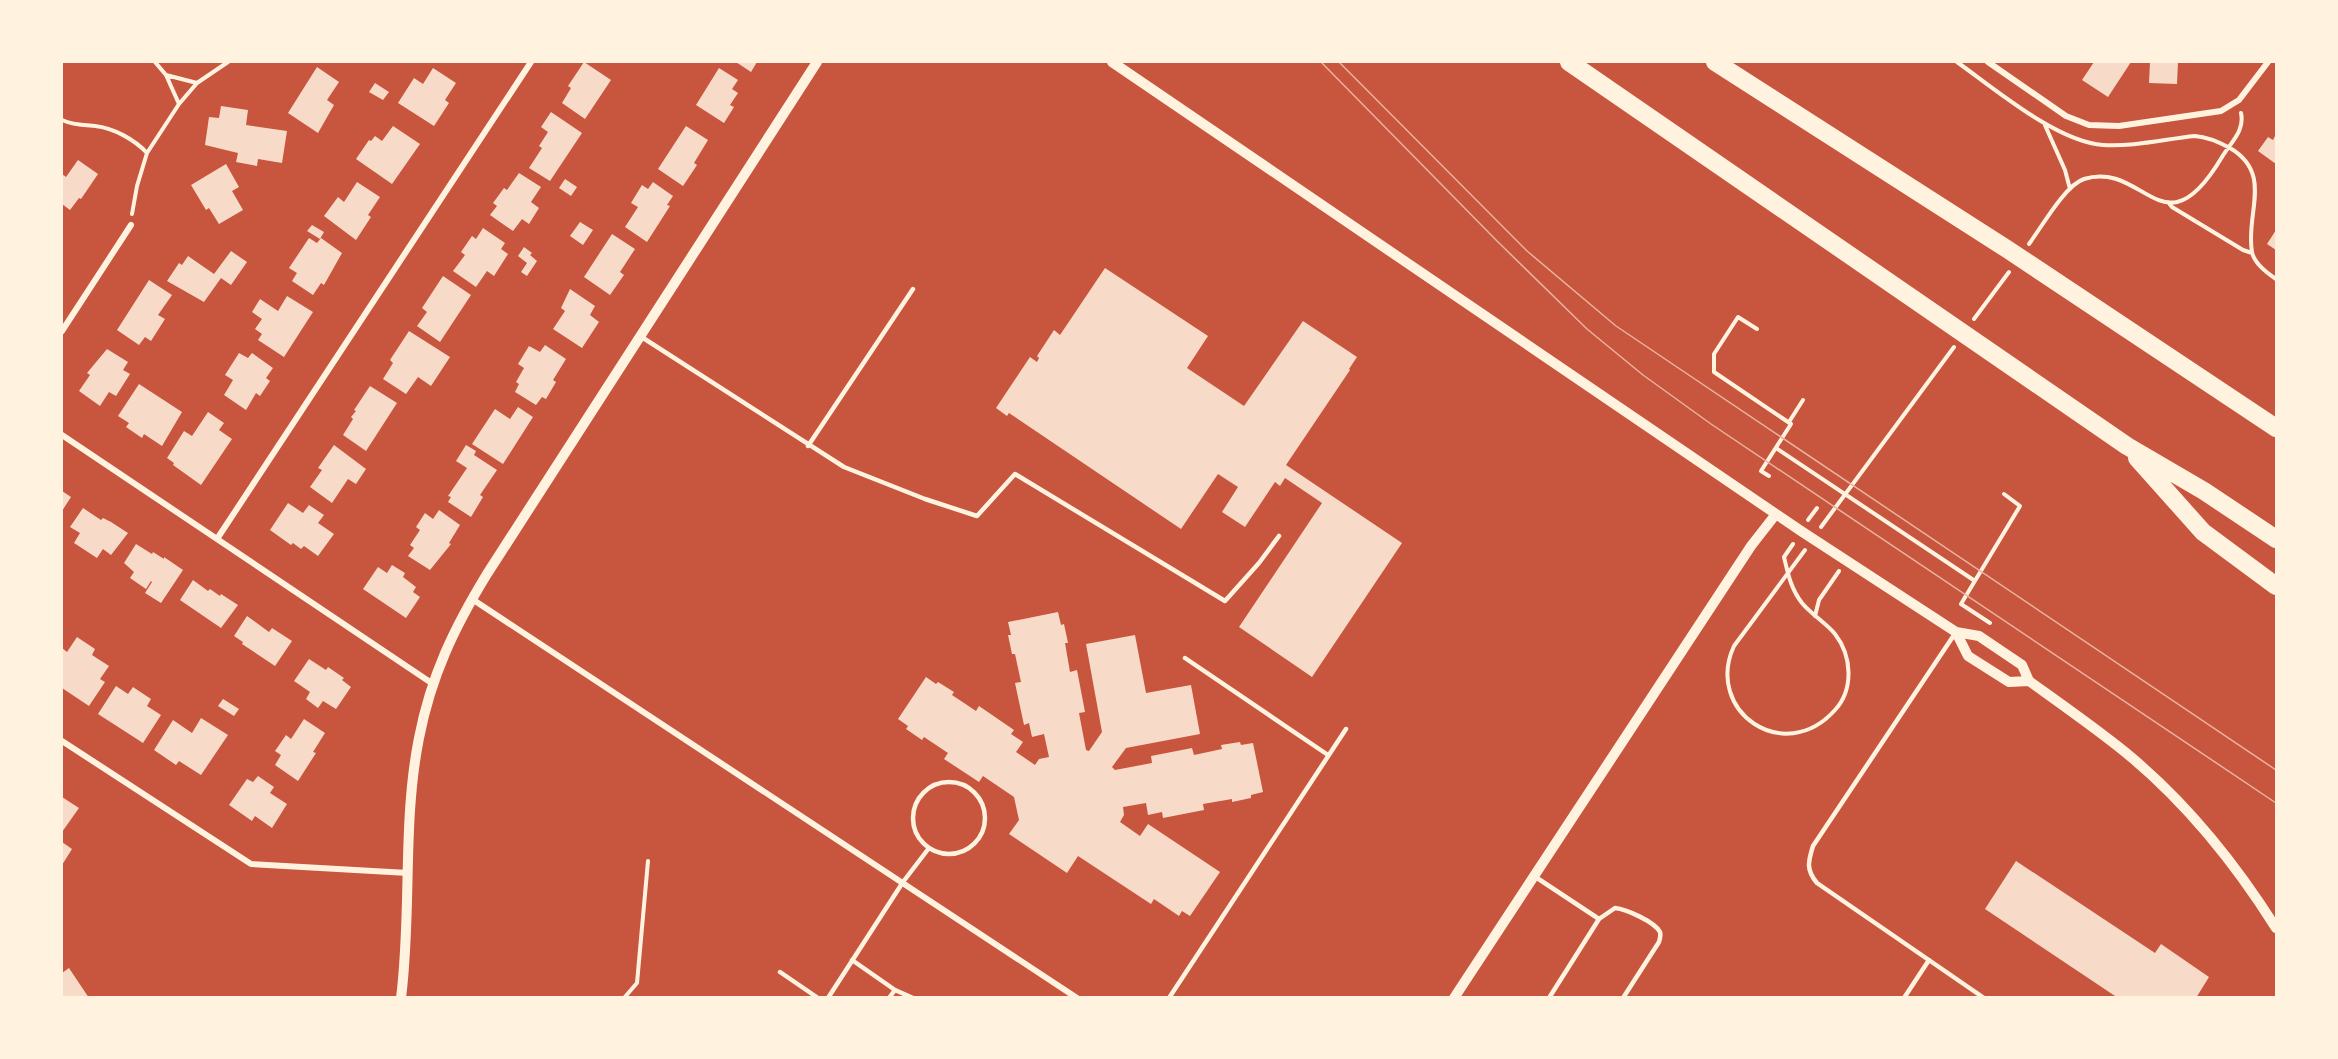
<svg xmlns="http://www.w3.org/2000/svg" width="2338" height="1059" font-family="'Roboto Condensed',sans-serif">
  <rect width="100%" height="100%" fill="#c8553d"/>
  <path fill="#f7dbc8" d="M584,62l27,18 -26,39 -23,-16 9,-15 -3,-2z
    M736,62h21l-6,10z
    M2094,62h37l-23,35 -26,-17z
    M2150,62h28l-1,22 -28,-1z
    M317,67l22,15 -12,18 7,5 -16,28 -30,-20z
    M433,68l23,15 -11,17 4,3 -15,23 -36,-23 16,-25 9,6z
    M719,68l19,12 -6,9 6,4 -8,12 4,2 -10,16 -28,-18z
    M375,83l14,9 -6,8 -14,-8z
    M221,106l27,4 -2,15 41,6 -5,32 -24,-4 -1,7 -21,-4 2,-9 -33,-8 4,-28 10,1z
    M551,112l31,21 -32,48 -21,-13 13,-20 -3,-2 9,-14 -7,-5z
    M393,126l27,18 -28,40 -36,-25 13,-19 2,1 4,-5 7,5z
    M686,126l22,14 -14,23 3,2 -14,21 -25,-17z
    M2276,134v30l-18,-13 10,-14 5,3z
    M78,160l20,14 -17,25 -2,-1 -9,12 -8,-6v-30l4,3z
    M226,164l13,23 -7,4 11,19 -24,14 -10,-16 -3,2 -15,-25z
    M519,173l22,14 -10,15 8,6 -10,16 -7,-5 -9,12 -23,-16 7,-9 -4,-3 11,-15 3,2z
    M565,179l12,8 -6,9 -12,-8z
    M357,182l23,15 -12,18 3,2 -15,23 -32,-24 14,-19 6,5z
    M653,182l20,14 -6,9 3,1 -23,36 -22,-15 13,-20 -7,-4 11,-18 6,4z
    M580,222l13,8 -10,15 -13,-9z
    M312,225l12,7 -4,7 -13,-8z
    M483,228l22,15 -4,6 7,5 -14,22 -7,-5 -11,16 -23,-16 12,-16 -4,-3 11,-16 4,3z
    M2276,230v20l-9,-6z
    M612,234l23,15 -15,23 4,3 -14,20 -26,-18z
    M309,238l8,5 4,-5 21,15 -18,32 -3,-2 -8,12 -21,-14 5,-8 -8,-5z
    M524,247l8,6 -2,2 7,6 -10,15 -6,-4 6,-9 -9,-7z
    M231,251l16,11 -16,23 -10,-7 -17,24 -37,-21 12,-18 3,2 6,-9 26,18z
    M1105,268l103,68 -21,32 57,38 59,-85 54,36 -8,12 1,1 -64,95 116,78 -90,134 -73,-50 83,-124 -37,-25 -5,8 -5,-4 -30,45 -23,-15 16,-25 -20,-13 -37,55 -172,-116 -2,3 -11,-8 34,-51 7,5 2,-4 -2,-2 17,-26 6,5z
    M443,276l28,19 -31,47 -23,-16 10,-14 -5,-4z
    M149,280l23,15 -14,20 7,4 -14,22 -6,-4 -6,8 -22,-15z
    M570,289l25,17 -5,9 9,7 -17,26 -29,-19 12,-18 -4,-3z
    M287,296l26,16 -29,45 -26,-17 4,-6 -7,-5 7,-10 -10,-7 8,-13 18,12z
    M409,331l41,26 -19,29 -13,-9 -12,17 -23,-15 10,-16 -3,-3z
    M545,345l21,14 -13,21 3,2 -10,17 -4,-2 -6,8 -21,-13 4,-8 -3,-2 8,-14 -6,-4 11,-18 11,6z
    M107,349l21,13 -5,8 7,4 -14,22 -7,-4 -9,14 -21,-15 11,-16 -3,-2z
    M239,353l9,5 4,-5 21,15 -7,10 4,3 -10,15 -4,-3 -10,17 -22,-15 9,-15 -8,-5z
    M139,384l43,28 -20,34 -18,-12 -2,4 -16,-11 3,-4 -11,-7z
    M370,386l27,17 -31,48 -23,-16 10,-16 -2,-2 5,-6 -2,-1z
    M518,407l15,10 -30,47 -31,-20 23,-35 15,10z
    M208,412l16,11 -5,7 13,9 -31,46 -28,-20 1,-2 -7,-5 17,-27 8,5z
    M334,445l32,24 -10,15 -8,-5 -16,24 -22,-16 12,-17 -4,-2z
    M466,445l10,6 -2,4 23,15 -17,25 3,2 -12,20 -23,-15 3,-5 -3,-1 19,-28 -11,-7z
    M62,491l9,6 -9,14z
    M288,503l15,10 6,-8 15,10 -6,8 16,11 -16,22 -14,-10 -3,3 -8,-6 -2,2 -21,-15z
    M83,508l18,12 2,-2 8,4 17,11 -17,22 -8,-6 -6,9 -23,-15 6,-10 -10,-6z
    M439,510l21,15 -11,18 2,1 -21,26 -22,-14 6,-8 -4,-3 10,-15 -4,-3 9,-14 8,6z
    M136,544l16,10 1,-2 11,7v-2l19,13 -22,33 -16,-10 7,-11 -1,-1 -5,8 -16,-11 4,-6 -10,-9z
    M392,565l13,8 -2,4 13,10 -3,5 7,5 -14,21 -43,-29 15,-22 9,6z
    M193,580l15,11 2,-2 10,7 1,-2 17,11 -17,23 -41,-28z
    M1058,612l3,13 3,-1 4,19h-3l5,29 7,-2 8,42 -6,1 7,37 3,1 13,-19 -16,-88 49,-9 11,58 45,-8 9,49 -74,14 -14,19 3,3 37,-7 -1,-7 41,-8 2,7 28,-6 -1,-4 19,-3 1,3 12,-2 10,49 -12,3v3l-19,4v-3l-29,5 1,6 -41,8 -1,-6 -14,3 -2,-12 -23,4 1,8 -4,7 20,14 8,-12 72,48 -30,44 -8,-5 -3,5 -25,-17 -3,5 -73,-48 -11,17 -58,-39 10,-14 -5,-23 -31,-21 -4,6 -35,-23 4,-6 -24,-16 -2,3 -16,-11 2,-3 -10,-7 28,-42 10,7 2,-2 16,10 -2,3 24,16 3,-5 35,24 -3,4 12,8 -7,10 19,13 4,-6 10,-2 -5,-23 -12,3 -3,-14 -5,2 -9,-42 6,-1 -6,-28h-3l-4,-19h3l-3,-13z
    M247,616l22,16 3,-4 20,13 -17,25 -33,-22 1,-2 -9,-6z
    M77,637l18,12 -3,6 17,11 -9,13 5,3 -16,24 -27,-18v-40l5,4z
    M309,659l17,11 2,-3 16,11 -2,2 9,7 -15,22 -13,-8 -5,7 -12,-9 4,-7 -16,-11z
    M116,686l12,8 5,-7 18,12 -4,7 14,9 -18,28 -45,-29z
    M223,699l16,10 -5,7 -16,-10z
    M201,718l27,17 -27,40 -22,-14 -3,4 -22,-15 19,-30 19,13z
    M304,719l21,14 -12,19 3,1 -18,28 -23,-16 6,-10 -6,-4 11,-16 5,4z
    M258,776l16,11 -4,6 17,11 -15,24 -17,-12 -3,5 -23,-16 18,-26 6,3z
    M62,797l17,11 -17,24z
    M62,842l10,7 -10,16z
    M2016,861l139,92 6,-9 48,33 -13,21h-78l-133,-89z
    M69,968l20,30h-27v-25z"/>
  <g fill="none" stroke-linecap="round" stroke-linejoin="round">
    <path stroke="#fff3e0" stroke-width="4" d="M1957,62c38,27 100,80 146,83 30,2 62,-6 92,-9 13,1 24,6 35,12 44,26 15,66 22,104 2,11 15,21 24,27
      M166,75l31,8 31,-21
      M179,104l18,-21
      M62,120c11,5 21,5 33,6 19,2 40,14 52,27
      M2044,123l21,47 5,19
      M2168,202l4,5 71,43 9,3
      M132,214l5,-28 10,-33 32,-49 -13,-29 -11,-13
      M2029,244c12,-16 36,-59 55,-65 61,-19 79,77 138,-22 9,-15 23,-26 19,-44
      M1974,319l35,-47
      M1757,329l-19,-12 -24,37v18l77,52 -30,47 8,5
      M1789,422l14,-22
      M1776,448l199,133
      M1808,520l9,-12
      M1821,527l133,-180
      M1793,544l-9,13c4,17 7,32 18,46 10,12 24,20 33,31 17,22 19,55 0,76 -51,57 -131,1 -101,-64l71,-96
      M1815,616l4,-16 20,-29
      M1990,623l-29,-19 59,-98 -16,-12
      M624,998l13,-15 11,-122"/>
    <path stroke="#fff3e0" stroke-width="4.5" d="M640,336l204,131 81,32 52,17 38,-42 210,127 34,-38 20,-27
      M808,446l105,-157
      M1956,632l-143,214c-5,16 -7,24 4,37l167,115
      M1185,658l143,97
      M913 818a36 36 0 1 1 72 0a36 36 0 1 1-72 0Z
      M1534,876l65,43
      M852,960l43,30 18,8
      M780,972l38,26
      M828,998l75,-116 26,-34
      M889,998l6,-8
      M1169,998l177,-269
      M1549,998l50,-79 16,-11c11,1 40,14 45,24 1,4 0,6 -1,10l-36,56
      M1904,998l25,-38"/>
    <path stroke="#fff3e0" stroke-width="6" d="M1988,62l78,54 23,9 30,1 102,-15 18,-11 29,-38
      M62,331l69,-106
      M62,435l371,249
      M217,539l314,-477
      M472,599l605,399
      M62,741l189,123 157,9"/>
    <path stroke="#fff3e0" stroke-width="10" d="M1112,62l689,469 155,101 23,4 43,29 7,16c32,23 65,46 96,71 60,49 110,111 151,176
      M1956,632l12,24 41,26 20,-1
      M401,998c11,-86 1,-175 18,-260 12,-62 35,-110 68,-164l330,-512
      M1454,998l297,-452 25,-32"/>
    <path stroke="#fff3e0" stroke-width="18" d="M1569,62l558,384 77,45 72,48
      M1715,62l292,187 269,179
      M2137,458l66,74 73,54"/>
    <path stroke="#e9b49f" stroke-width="1.5" d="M1321,62l176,179 90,88 56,46 68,49 565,379
      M1339,62l188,189 89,75 660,444"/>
  </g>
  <rect width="2338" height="1059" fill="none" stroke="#fff3e0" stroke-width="126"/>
</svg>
